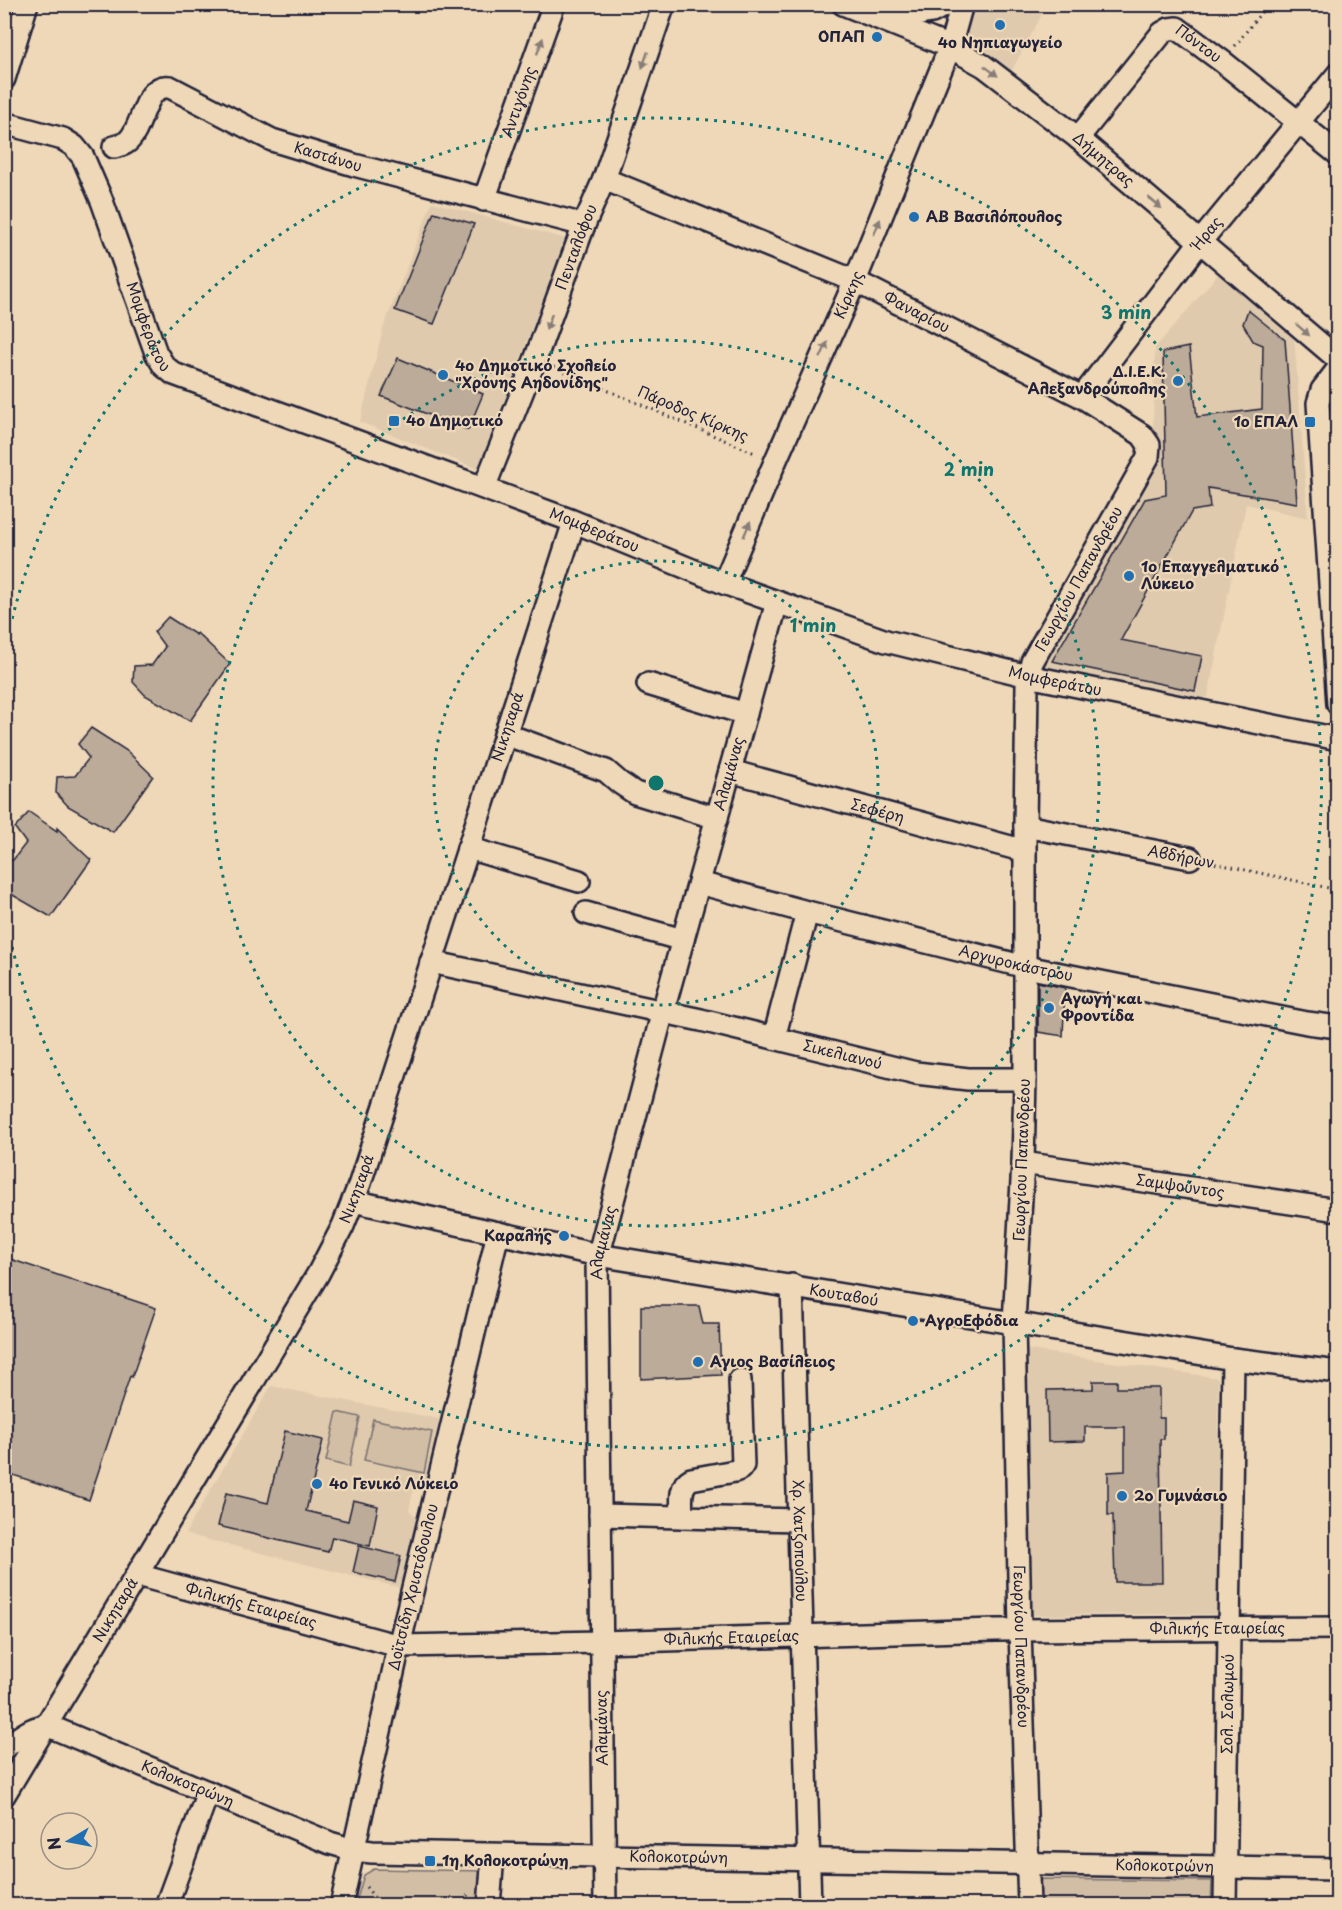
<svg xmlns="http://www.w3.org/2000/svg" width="1342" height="1910" font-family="'Playpen Sans',sans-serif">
  <rect width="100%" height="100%" fill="#eed8b7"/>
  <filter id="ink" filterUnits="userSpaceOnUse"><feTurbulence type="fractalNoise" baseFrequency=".0167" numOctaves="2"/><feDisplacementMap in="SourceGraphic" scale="12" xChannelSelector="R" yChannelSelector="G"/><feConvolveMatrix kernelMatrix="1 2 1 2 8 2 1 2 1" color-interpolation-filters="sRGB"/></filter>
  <g filter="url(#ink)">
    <path fill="#dfcaae" d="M1041,4l5,3 -35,65 -52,-29 12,-38z
      M432,202l134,37 -88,230 -118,-47 23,-93z
      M1220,272l74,65 14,181 -62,-14 -39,197 -169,-32 114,-199 3,-122z
      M1024,1349l194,29 -1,236 -186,1z
      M271,1386l168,33 -14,61 -11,8 -5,22 8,8 -16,70 -216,-54z"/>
    <path fill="#d1bea5" stroke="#7a7070" stroke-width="1.5" d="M337,1412l23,5 -11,50 -23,-6z
      M373,1419l59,13 -8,41 -60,-13z
      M374,1869l110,2 -3,34 -126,1 9,-31z
      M1038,1879l174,2 -1,24h-173z"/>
    <path fill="#bbab98" stroke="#22223b" stroke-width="1.5" d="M434,212l40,12 -40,100 -39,-14z
      M1248,310l37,30 12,163 -89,-15 2,20 -18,3 -71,129 81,16 -7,35 -143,-30 93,-162 21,-4 -3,-143 26,-5 8,70 65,-8 1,-64 -10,-4 -10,-17z
      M398,358l85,36 -15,36 -87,-34z
      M168,617l28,18 1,-2 33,31 -40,57 -45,-26 -12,-13 1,-16 18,-1 13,-18 -11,-15z
      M91,728l36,23 26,25 -40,56 -45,-26 -12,-13 1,-16 18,-1 14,-18 -11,-14z
      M29,812l28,19v-3l34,32 -40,57 -47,-27v-29l9,-1 13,-17 -11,-15z
      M1038,982l27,6 -2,48 -25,-4z
      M4,1257l152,51 -24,69 -2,-1 -41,124 -85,-28z
      M641,1306h58l4,18h16l2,51 -80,4z
      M1093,1381h24v7h42v30h5v21h-4l2,143h-47l-2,-67h-5v-43l17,-1v-44h-40v14l-37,1 -1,-52 46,-1z
      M285,1431l38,9 -17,71 42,10 5,-21 25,6 -8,40 -38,-9 -4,15 -110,-26 8,-33 42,10z
      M359,1546l42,10 -6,26 -42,-10z"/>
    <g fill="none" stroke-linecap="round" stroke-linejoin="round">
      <defs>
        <g id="minor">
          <path id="s1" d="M843,4l107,43 34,19 94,72 260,221"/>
          <path d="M885,20l47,-8 15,-8"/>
          <path d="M4,79l23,-75"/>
          <path id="s2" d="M4,123l59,16 11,7 9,11 19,44 54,152 8,13 10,8 396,146 154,63 162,58 142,35 310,63"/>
          <path id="s3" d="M1078,138l84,-105 7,-4 8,-1 46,34 115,92"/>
          <path id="s4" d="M114,147c4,-1 9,-2 13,-5 17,-13 16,-59 43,-55l102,53 82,25 230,60"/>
          <path id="s5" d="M604,179l251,102 227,116 60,38 7,10 -1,12 -116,205 -5,23 -2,141v253l-2,84 -9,159 6,308 9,276"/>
          <path id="s6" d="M484,200l70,-196"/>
          <path d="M1338,369l-16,21 -4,13 20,301"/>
          <path id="s7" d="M1082,397l118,-155 138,-168"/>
          <path id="s8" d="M484,488l51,-128 49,-135 20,-46 60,-175"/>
          <path id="s9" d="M724,583l51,-121 80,-181 95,-234 12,-43"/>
          <path d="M648,684l98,30"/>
          <path d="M505,734l101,37 14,12 15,10 82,25"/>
          <path id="s10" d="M730,771l295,80"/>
          <path d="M1025,826l165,32"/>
          <path d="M468,848l111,33"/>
          <path id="s11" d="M699,883l108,29 219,55 281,56 31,4"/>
          <path d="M586,913l97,27"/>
          <path id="s12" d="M431,962l270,58 215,53 52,6h57"/>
          <path d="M774,1038l33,-126"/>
          <path id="s13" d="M1023,1163l315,47"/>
          <path id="s14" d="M353,1201l245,54 635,104 105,13"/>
          <path id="s15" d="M792,1285l18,621"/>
          <path d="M600,1515l199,5"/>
          <path d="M682,1517c0,-13 -4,-31 9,-38l44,-8 5,-2 3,-4 -3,-85"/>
          <path id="s16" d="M137,1575l262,71 202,-4 395,-12 342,-2"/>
          <path id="s17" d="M4,1748c14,-9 30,-25 47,-21l279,116 24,7 18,2 966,17"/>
          <path id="s18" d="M4,1795l314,-521 25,-48 17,-43 214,-661"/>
          <path d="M166,1906l42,-114"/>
          <path id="s19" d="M341,1906l58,-260 99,-413"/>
          <path d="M489,1906l4,-51"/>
          <path id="s20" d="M605,1906l-8,-645 66,-250 114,-409"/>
          <path id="s21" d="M1225,1906l8,-547"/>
        </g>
      </defs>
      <use href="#minor" stroke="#22223b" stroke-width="26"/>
      <path stroke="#22223b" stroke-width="3" stroke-dasharray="1.5 4.5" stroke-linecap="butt" d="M1235,46l31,-40 -1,-2
        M553,367l204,87
        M1209,862l129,28
        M366,1887l15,19
        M460,1906l10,-14"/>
      <use href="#minor" stroke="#eed8b7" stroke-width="21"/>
    </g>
    <defs><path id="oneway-solid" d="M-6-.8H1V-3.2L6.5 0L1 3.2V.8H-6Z" transform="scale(1.5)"/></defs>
    <g fill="#887d79">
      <use href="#oneway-solid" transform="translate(540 46) rotate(-70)"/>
      <use href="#oneway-solid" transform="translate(645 60) rotate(109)"/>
      <use href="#oneway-solid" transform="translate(991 71) rotate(37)"/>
      <use href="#oneway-solid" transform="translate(1155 203) rotate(40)"/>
      <use href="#oneway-solid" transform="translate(877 227) rotate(-68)"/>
      <use href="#oneway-solid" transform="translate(549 322) rotate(110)"/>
      <use href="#oneway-solid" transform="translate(1303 330) rotate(41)"/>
      <use href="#oneway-solid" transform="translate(824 350) rotate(-66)"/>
      <use href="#oneway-solid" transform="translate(747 529) rotate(-67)"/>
    </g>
  </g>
  <g fill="none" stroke="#0f766e" stroke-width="3" stroke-dasharray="3 6">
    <circle cx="656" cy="783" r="222"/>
    <circle cx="656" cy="783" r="443"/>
    <path d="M6 645A665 665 0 1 1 6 921"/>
  </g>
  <g fill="#1f6fb2" stroke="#eed8b7" stroke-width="2">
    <circle cx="1000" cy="25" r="6"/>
    <circle cx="877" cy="37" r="6"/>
    <circle cx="914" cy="217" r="6"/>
    <circle cx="443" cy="375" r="6"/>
    <circle cx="1178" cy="381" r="6"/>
    <rect x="388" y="415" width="12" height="12" rx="3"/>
    <rect x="1304" y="416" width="12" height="12" rx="3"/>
    <circle cx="1129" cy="576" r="6"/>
    <circle cx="1049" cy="1008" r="6"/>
    <circle cx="564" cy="1236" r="6"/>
    <circle cx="913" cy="1321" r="6"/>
    <circle cx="698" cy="1362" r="6"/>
    <circle cx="317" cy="1484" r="6"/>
    <circle cx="1122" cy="1496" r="6"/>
    <rect x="424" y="1855" width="12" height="12" rx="3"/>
  </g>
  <g text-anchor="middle" stroke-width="4.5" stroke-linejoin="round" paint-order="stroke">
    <g font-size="15" font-weight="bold" fill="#22223b" stroke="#eed8b7" text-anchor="start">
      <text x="865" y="42" text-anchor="end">ΟΠΑΠ</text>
      <text x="1000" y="48" text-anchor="middle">4ο Νηπιαγωγείο</text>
      <text x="926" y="222">ΑΒ Βασιλόπουλος</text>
      <text x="455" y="371">4ο Δημοτικό Σχολείο<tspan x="455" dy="17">"Χρόνης Αηδονίδης"</tspan></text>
      <text x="1166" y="377" text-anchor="end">Δ.Ι.Ε.Κ.<tspan x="1166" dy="17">Αλεξανδρούπολης</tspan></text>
      <text x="406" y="426">4ο Δημοτικό</text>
      <text x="1298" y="427" text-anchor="end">1ο ΕΠΑΛ</text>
      <text x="1141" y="572">1ο Επαγγελματικό<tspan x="1141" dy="17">Λύκειο</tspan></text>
      <text x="1061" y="1004">Αγωγή και<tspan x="1061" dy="17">Φροντίδα</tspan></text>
      <text x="552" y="1241" text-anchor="end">Καραλής</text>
      <text x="925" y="1326">ΑγροΕφόδια</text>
      <text x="710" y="1367">Αγιος Βασίλειος</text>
      <text x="329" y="1489">4ο Γενικό Λύκειο</text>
      <text x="1134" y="1501">2ο Γυμνάσιο</text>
      <text x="442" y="1866">1η Κολοκοτρώνη</text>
    </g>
    <g font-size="15" fill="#22223b" stroke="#eed8b7">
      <text dy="5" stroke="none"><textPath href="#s3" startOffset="177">Πόντου</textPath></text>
      <text dy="5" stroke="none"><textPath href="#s6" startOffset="104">Αντιγόνης</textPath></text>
      <text dy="5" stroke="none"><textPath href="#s4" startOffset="262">Καστάνου</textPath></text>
      <text dy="5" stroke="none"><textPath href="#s1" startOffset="306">Δήμητρας</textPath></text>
      <text dy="5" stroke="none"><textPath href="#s7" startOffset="206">Ήρας</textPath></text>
      <text dy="5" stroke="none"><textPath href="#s8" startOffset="258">Πενταλόφου</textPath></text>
      <text dy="5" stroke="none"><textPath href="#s9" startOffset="314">Κίρκης</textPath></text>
      <text dy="5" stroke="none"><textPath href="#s5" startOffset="340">Φαναρίου</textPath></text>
      <text dy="5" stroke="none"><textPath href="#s2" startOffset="270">Μομφεράτου</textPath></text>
      <text transform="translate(693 414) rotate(23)" y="5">Πάροδος Κίρκης</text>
      <text dy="5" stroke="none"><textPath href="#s2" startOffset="774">Μομφεράτου</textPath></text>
      <text transform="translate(1079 579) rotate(-61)" y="5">Γεωργίου Παπανδρέου</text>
      <text dy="5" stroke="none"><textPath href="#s2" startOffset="1260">Μομφεράτου</textPath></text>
      <text dy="5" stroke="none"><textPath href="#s18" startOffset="1188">Νικηταρά</textPath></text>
      <text dy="5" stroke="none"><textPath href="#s20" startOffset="1150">Αλαμάνας</textPath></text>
      <text dy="5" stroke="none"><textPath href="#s10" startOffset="153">Σεφέρη</textPath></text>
      <text transform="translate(1181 857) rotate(11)" y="5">Αβδήρων</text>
      <text dy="5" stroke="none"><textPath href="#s11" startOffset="327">Αργυροκάστρου</textPath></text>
      <text dy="5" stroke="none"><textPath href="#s12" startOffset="422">Σικελιανού</textPath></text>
      <text transform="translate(1022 1160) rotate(-88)" y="5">Γεωργίου Παπανδρέου</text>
      <text dy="5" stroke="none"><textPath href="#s13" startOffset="159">Σαμψούντος</textPath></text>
      <text dy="5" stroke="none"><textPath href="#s18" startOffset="702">Νικηταρά</textPath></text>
      <text dy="5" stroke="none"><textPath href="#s20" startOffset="664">Αλαμάνας</textPath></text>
      <text dy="5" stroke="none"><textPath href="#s14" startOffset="500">Κουταβού</textPath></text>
      <text dy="5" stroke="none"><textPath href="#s15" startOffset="256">Χρ. Χατζοπούλου</textPath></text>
      <text dy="5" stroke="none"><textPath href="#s19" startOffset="327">Δοϊτσίδη Χριστόδουλου</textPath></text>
      <text dy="5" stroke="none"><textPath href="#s16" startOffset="118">Φιλικής Εταιρείας</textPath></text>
      <text dy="5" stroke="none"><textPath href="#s18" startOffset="216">Νικηταρά</textPath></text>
      <text dy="5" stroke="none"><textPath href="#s16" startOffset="1090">Φιλικής Εταιρείας</textPath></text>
      <text dy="5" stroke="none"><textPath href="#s16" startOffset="604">Φιλικής Εταιρείας</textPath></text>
      <text dy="5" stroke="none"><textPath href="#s5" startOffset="1842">Γεωργίου Παπανδρέου</textPath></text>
      <text dy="5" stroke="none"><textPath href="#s21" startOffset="202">Σολ. Σολωμού</textPath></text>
      <text transform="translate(602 1728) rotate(-91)" y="5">Αλαμάνας</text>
      <text dy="5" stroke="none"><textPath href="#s17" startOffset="201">Κολοκοτρώνη</textPath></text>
      <text dy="5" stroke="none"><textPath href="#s17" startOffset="705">Κολοκοτρώνη</textPath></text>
      <text dy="5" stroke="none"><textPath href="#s17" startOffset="1191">Κολοκοτρώνη</textPath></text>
    </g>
  </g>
  <circle cx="656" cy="783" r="9" fill="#0f766e" stroke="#eed8b7" stroke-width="3"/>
  <g font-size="18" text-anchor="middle" font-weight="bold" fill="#0f766e" stroke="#eed8b7" stroke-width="4.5" stroke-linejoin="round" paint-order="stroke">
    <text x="1126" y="319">3 min</text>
    <text x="969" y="476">2 min</text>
    <text x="813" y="632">1 min</text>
  </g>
  <rect width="1342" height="1910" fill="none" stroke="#eed8b7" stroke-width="24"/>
  <rect x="12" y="12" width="1318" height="1886" fill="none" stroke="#22223b" stroke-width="2" filter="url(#ink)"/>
  <g transform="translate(69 1841) rotate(260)"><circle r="28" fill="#eed8b7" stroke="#9c8f85" stroke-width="1.5"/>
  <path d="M0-4.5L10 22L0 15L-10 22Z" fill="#1f6fb2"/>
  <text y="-9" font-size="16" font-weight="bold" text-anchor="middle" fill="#22223b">N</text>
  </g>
</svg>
